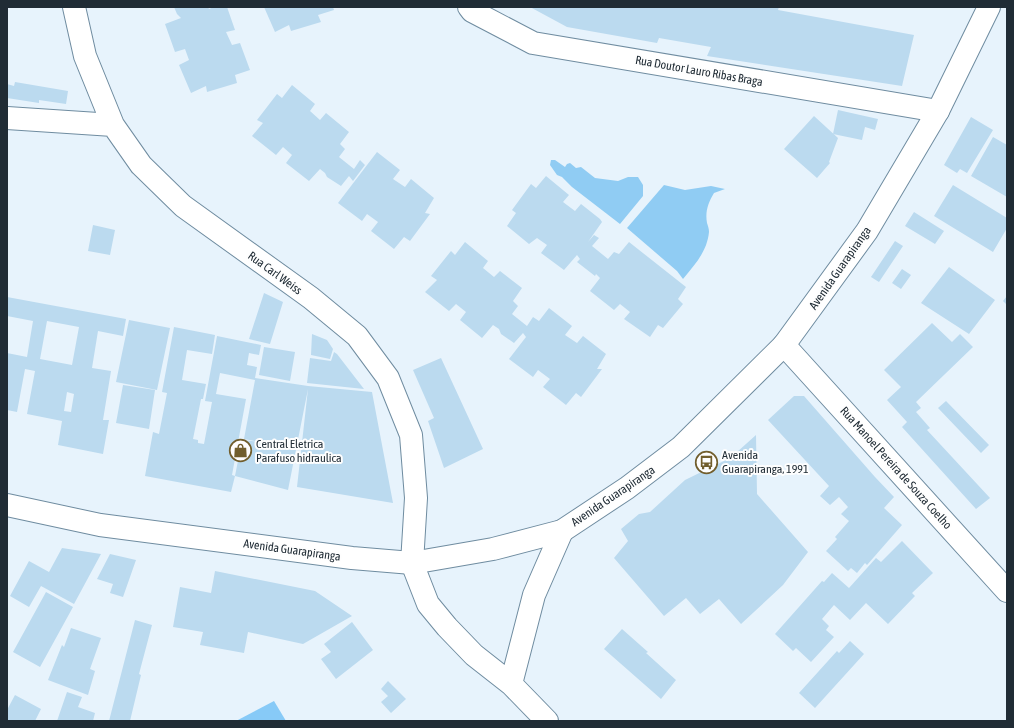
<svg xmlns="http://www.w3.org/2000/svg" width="1014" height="728" font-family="'Asap Condensed',sans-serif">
  <rect width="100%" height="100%" fill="#e7f3fc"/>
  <path fill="#90ccf3" d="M551,160h4l10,7 2,-3 3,-1 6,5 5,-1 14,11 23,3 10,-4h10l5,8v11l-23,28 -48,-37 -10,-10 -5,-2 -7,-10z
    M664,185l21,5 26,-4 14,3 -11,4c-6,10 -9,19 -7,30 1,3 2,6 2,9 -2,20 -14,32 -26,47l-6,-8 -50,-43z"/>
  <path fill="#87caf7" d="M274,701l12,20h-50z"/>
  <path fill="#bbdaef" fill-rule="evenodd" d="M174,7h34l1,2 5,-2h13l8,23 -9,2 6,13 8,-2 10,27 -15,5 2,8 -30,9 -1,-6 -15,7 -12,-28 10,-5 -4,-11 -10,3 -10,-28 16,-6 -4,-4z
    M264,7h69l1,3 -16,5 3,7 -30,9 -2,-6 -14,7z
    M530,7h249l-1,3 136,25 -12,51 -195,-30 4,-9 -52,-9 -2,5 -90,-16z
    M15,82l53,9 -2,13 -27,-4v3l-32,-5v-14l7,2z
    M292,85l23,19 -5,7 10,9 6,-7 23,19 -9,12 5,5 -6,8 15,12 6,-9 5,5 -12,16 -4,-5 -8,10 -14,-9 -2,-4 -5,-4 -11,12 -23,-18 6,-8 -9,-8 -7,8 -24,-19 11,-13 -6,-3 20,-26 5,4z
    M838,110l40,9 -3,11 -10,-3 -3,13 -29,-6z
    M814,116l24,22 -9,24 1,1 -13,15 -33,-29z
    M971,117l22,13 -26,43 -7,-4 -3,4 -13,-8z
    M993,137l14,8v52l-36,-21z
    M377,152l23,18 -7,9 12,8 6,-8 23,19 -9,15 5,1 -20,27 -6,-4 -10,12 -23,-18 7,-9 -11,-8 -5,7 -24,-18z
    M546,176l23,19 -6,7 12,9 6,-7 19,15 2,3 -14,20 6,-7 5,3 -7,8 16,13 6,-7 5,2 10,-12 57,45 -8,12 5,5 -20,24 -5,-3 -8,12 -26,-18 6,-7 -10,-8 -6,6 -24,-19 10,-13 -4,-4 -1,2 -18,-14 3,-3 -3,-4 -13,15 -23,-17 6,-8 -10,-7 -8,6 -22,-18 9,-13 -4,-3 19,-26 5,4z
    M953,185l54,33v10l-14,24 -59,-36z
    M914,212l30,19 -9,13 -30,-18z
    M93,225l22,5 -5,25 -22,-4z
    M895,241l8,5 -24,36 -8,-5z
    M465,242l23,19 -5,7 11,9 6,-6 22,17 -9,13 5,5 -6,8 15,12 6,-9 6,4 10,-13 23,18 -7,9 12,8 6,-7 23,18 -9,15h5l-21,28 -5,-4 -10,12 -23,-18 7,-8 -12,-9 -5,7 -24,-18 17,-22 -3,-4 -9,10 -13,-9 -2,-5 -6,-4 -11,13 -22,-18 6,-8 -10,-8 -7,7 -24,-19 12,-12 -6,-4 20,-25 4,4z
    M949,267l46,33 -26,34 -48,-31z
    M902,269l9,6 -10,14 -9,-6z
    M264,293l19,9 -13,42 -21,-5z
    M1007,296v9l-4,-4z
    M7,297l119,22 -3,17 -25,-5 -6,37 19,3 -8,49h6l-6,34 -45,-9 4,-24 -35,-7 8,-43 -10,-2 -8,43 -10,-2v-57l20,4 6,-36 -26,-5zM47,321l32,6 -7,38 -32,-6zM67,392l7,2 -3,18 -7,-1z
    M129,320l41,8 -13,62 -41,-8z
    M932,323l20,19 8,-8 13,13 -57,55 5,6 -5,4 14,16 -3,2 63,68 -14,11 -74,-82 5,-5 -20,-22 14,-13 -17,-17z
    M174,327l41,8 -3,19 -25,-4 -5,30 24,4 -3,15h-2l-8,40 5,1v3l6,1 8,-42 -7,-1 12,-65 44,9 -2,10 -10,-2 -2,12 10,2 -2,11 53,8 64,6 21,111 -96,-16 11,-98 -20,101 -53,-14 7,-36 18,2 -16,-3 11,-59 -35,-7 -4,21 30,5 -14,76 3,1 -4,16 -86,-16 8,-44 6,2 8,-41 -5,-1z
    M312,334l15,6 6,9 -3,10 -19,-4z
    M264,347l31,5 -5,29 -31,-6z
    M334,352l3,2 27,35 -57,-6 3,-25 21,3z
    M441,358l42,91 -39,19 -16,-47 6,-3 -21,-48z
    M123,385l32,5 -6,39 -33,-6z
    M794,396h10l71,81 19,20 -10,11 18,17 -35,40 -2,-2 -8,10 -6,-5 -3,3 -22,-20 11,-12 -2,-2 14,-16 -8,-7 7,-7 -9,-10 -9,8 -10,-9 9,-10 -61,-66z
    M946,401l43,44 -8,8 -43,-45z
    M756,435l1,59 51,58 -25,33 -42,39 -22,-25 -19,15 -14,-16 -22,18 -50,-58 14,-17 -7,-12 18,-15 11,-2 35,-32 41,-20 1,1z
    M902,541l31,32 -21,20 3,3 -27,28 -22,-21 -16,17 -16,-15 -12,14 7,7 -3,4 8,7 -23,25 -15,-14 -3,3 -18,-17 47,-53 2,1 8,-9 17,15 27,-30 5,4z
    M62,548l39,6 -27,50 -33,-18 -12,21 -19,-11 19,-35 20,11z
    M110,554l26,6 -13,37 -13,-4 3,-9 -16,-5z
    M215,571l100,20 37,25 -49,28 -55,-12 -4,21 -44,-8 3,-13 -30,-5 7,-40 31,6z
    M46,592l27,15 -33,60 -27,-15z
    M135,620l17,5 -13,49 2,1 -11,46h-21z
    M352,622l21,28 -37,29 -15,-20 10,-7 -7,-8z
    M71,628l30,10 -11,31 5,2 -7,24 -40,-15 14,-35 2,2z
    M622,629l26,23 -2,1 30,27 -15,19 -57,-50z
    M850,641l14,13 -49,54 -16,-15 38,-42 2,2z
    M388,681l18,18 -15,14 -10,-11 7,-6 -7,-7z
    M67,692l15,5 -4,10 17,6 -2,8h-36z
    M15,695l26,14 -6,12h-28v-11z"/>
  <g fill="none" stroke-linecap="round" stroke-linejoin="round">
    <defs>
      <path id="minor" d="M74,7l11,49 28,69 28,40 42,41 128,92 46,38 31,42 23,57 5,63 -4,65 16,41 19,23 27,28 37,29 36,37
        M469,7l3,4 61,32 405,68
        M7,118l106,7
        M784,345l223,246
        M511,684l23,-89 28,-64"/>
      <path id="major" d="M7,505l93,20 252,33 60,5 81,-14 69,-18 65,-43 54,-41 103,-102 83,-114 71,-120 51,-104"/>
    </defs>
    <use href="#minor" stroke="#6f8ca0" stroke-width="24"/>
    <use href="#major" stroke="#6f8ca0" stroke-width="24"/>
    <use href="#minor" stroke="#fff" stroke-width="22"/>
    <use href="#major" stroke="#fff" stroke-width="22"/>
  </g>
  <defs>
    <symbol id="shop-ring" viewBox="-11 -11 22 22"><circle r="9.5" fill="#fefefe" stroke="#715e2d" stroke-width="1.5"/><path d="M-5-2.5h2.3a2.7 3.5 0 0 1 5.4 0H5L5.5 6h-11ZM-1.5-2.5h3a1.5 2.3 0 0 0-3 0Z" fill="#715e2d"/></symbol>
    <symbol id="bus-ring" viewBox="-11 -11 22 22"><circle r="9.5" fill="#fefefe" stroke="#715e2d" stroke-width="1.5"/><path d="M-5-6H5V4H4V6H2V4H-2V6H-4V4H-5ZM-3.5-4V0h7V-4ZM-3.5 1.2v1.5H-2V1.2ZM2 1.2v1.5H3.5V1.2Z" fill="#715e2d"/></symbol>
  </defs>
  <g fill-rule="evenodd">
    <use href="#shop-ring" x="228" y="438" width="25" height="25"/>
    <use href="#bus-ring" x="694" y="450" width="25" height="25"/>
  </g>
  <g text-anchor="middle" stroke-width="4" stroke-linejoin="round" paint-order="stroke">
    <g font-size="12" fill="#202c35" stroke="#fefefe">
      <text transform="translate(699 71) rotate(10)" y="4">Rua Doutor Lauro Ribas Braga</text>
      <text transform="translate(840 268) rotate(-55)" y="4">Avenida Guarapiranga</text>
      <text transform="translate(275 273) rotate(36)" y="4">Rua Carl Weiss</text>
      <text transform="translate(896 468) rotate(48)" y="4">Rua Manoel Pereira de Souza Coelho</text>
      <text transform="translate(613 496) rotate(-34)" y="4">Avenida Guarapiranga</text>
      <text transform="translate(292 550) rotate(8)" y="4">Avenida Guarapiranga</text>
    </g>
    <g font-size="12" fill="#202c35" stroke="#fefefe" text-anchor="start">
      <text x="256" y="448">Central Eletrica<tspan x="256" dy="14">Parafuso hidraulica</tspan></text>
      <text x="722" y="459">Avenida<tspan x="722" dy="14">Guarapiranga, 1991</tspan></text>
    </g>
  </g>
  <rect width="1014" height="728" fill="none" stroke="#202c35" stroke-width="16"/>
</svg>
